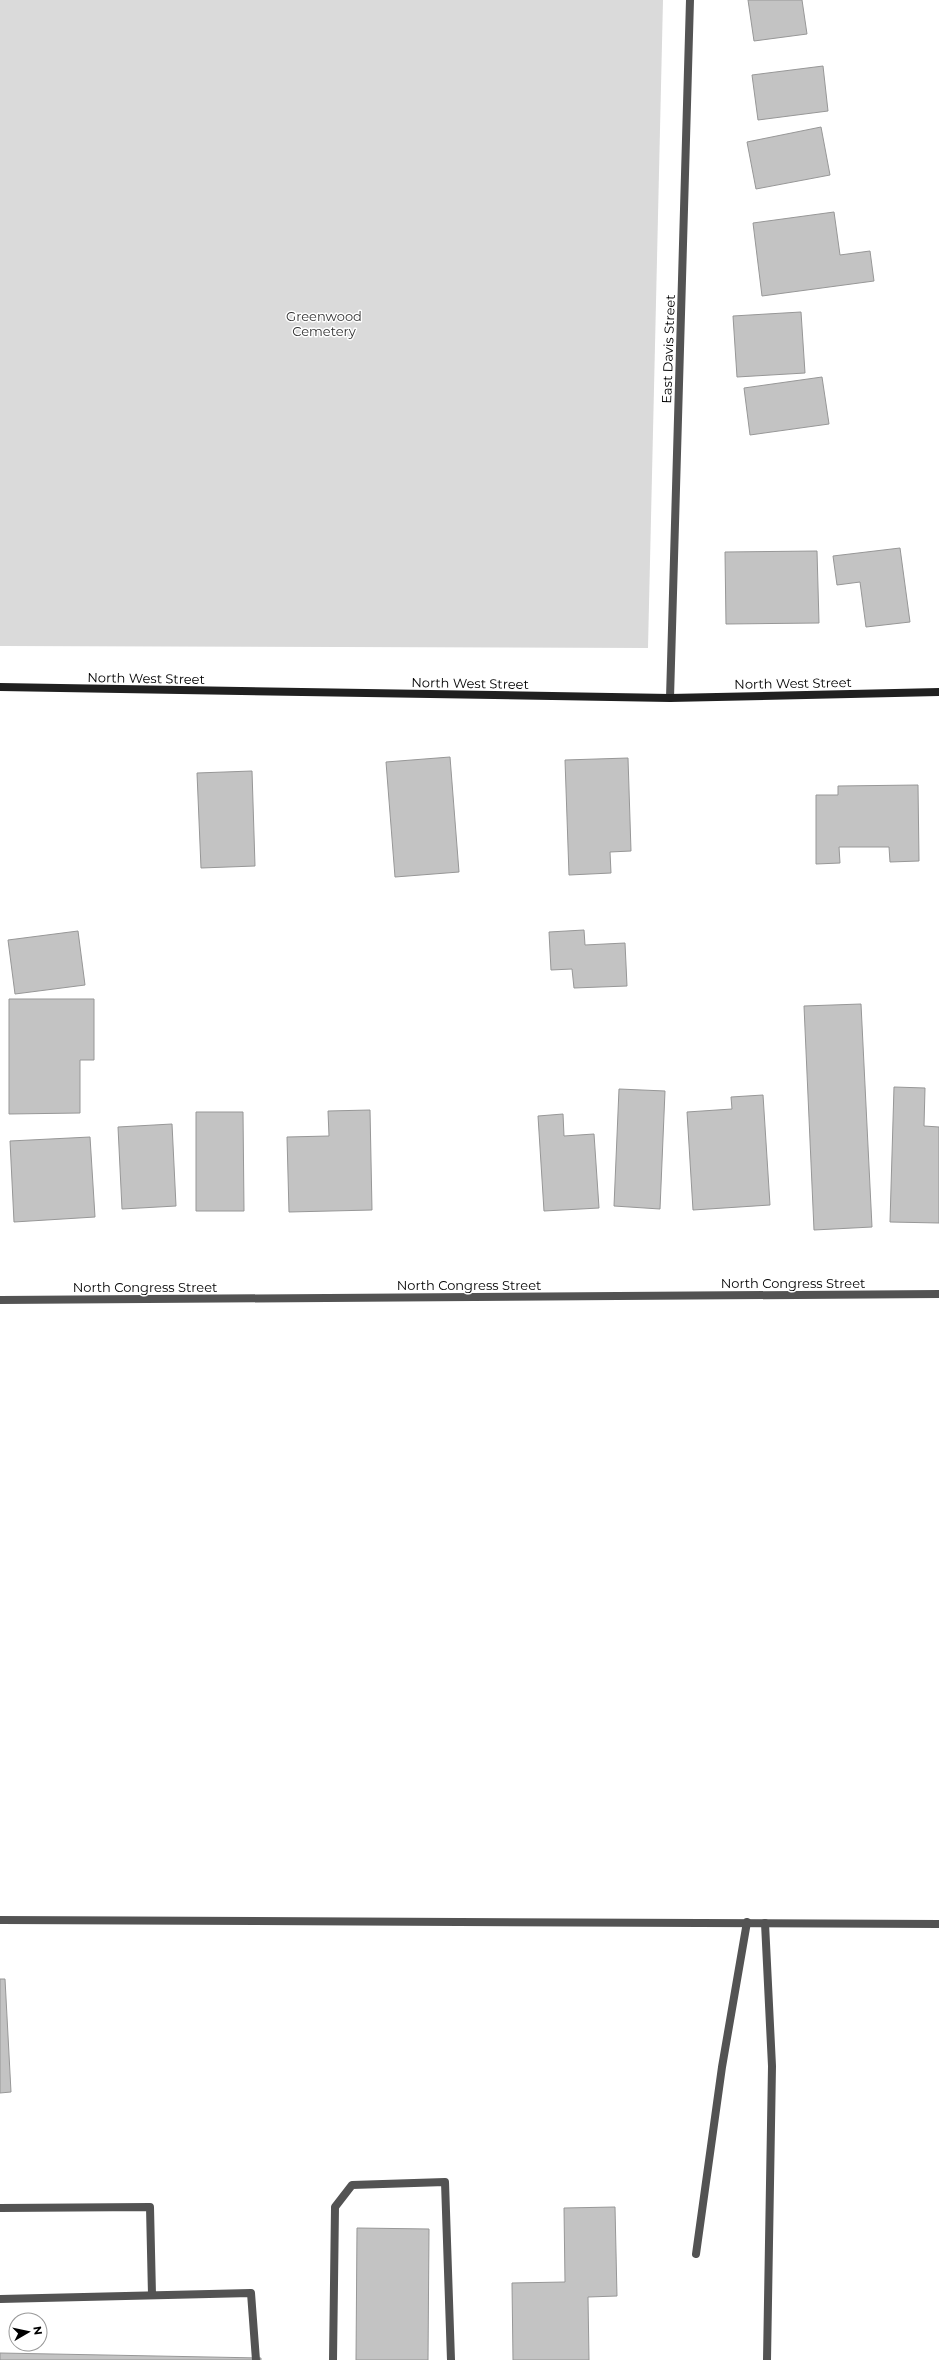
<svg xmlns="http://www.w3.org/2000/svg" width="939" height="2360" font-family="Montserrat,sans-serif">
  <rect width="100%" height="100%" fill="#fff"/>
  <path fill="#dadada" d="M0,0h663l-15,648 -648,-2z"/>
  <path fill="#c3c3c3" stroke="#979797" d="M748,0h54l5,34 -53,7z
    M823,66l5,45 -70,9 -6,-45z
    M821,127l9,48 -74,14 -9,-47z
    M834,212l6,43 30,-4 4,30 -112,15 -9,-73z
    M801,312l4,61 -68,4 -4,-61z
    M822,377l7,47 -79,11 -6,-47z
    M900,548l10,74 -44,5 -6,-45 -23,3 -4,-29z
    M817,551l2,72 -93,1 -1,-72z
    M450,757l9,115 -64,5 -9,-115z
    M628,758l3,93 -21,1 1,21 -42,2 -4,-115z
    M252,771l3,95 -54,2 -4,-95z
    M918,785l1,76 -29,1 -1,-15h-50l1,16 -24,1v-69h22v-9z
    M584,930l1,15 40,-2 2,43 -53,2 -2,-19 -21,1 -2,-38z
    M78,931l7,54 -70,9 -7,-54z
    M9,999h85v61h-14v53l-71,1z
    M861,1004l11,223 -58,3 -10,-224z
    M894,1087l31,1 -1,38 15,1v96l-49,-1z
    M619,1089l46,2 -5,118 -46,-3z
    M763,1095l7,110 -77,5 -6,-98 45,-3 -1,-12z
    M370,1110l2,100 -83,2 -2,-75 42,-1 -1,-25z
    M196,1112h47l1,99h-48z
    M563,1114l1,22 30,-2 5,74 -55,3 -6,-95z
    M172,1124l4,82 -54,3 -4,-82z
    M90,1137l5,80 -81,5 -4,-81z
    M0,1979h5l6,113 -11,1z
    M615,2207l2,89 -29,1 1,63h-76l-1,-77 53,-1 -1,-74z
    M357,2228l72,1 -1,131h-72z
    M0,2353l261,5v2h-261z"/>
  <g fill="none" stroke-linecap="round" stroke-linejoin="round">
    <path stroke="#535353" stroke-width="8" d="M765,1923l7,143 -5,294
      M0,2208l150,-1 2,88
      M696,2254l26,-187 25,-145
      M0,2299l251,-6 5,67
      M333,2360l2,-153 17,-22 93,-3 6,178"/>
    <path stroke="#535353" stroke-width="8" d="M670,698l20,-698
      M0,1300l939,-6
      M0,1920l939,4"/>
    <path stroke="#202020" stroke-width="8" d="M0,687l670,11 269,-6"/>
  </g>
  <g text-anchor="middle" stroke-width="3" stroke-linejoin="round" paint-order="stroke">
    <g font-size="13" fill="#313131" stroke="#fff">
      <text x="324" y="321">Greenwood<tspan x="324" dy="15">Cemetery</tspan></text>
    </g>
    <g font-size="13" fill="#000" stroke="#fff">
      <text transform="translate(668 349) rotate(-88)" y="5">East Davis Street</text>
      <text transform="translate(146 678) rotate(1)" y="5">North West Street</text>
      <text transform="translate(470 683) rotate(1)" y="5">North West Street</text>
      <text transform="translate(793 683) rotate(-1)" y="5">North West Street</text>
      <text x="793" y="1288">North Congress Street</text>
      <text x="469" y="1290">North Congress Street</text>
      <text x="145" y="1292">North Congress Street</text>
    </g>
  </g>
  <g transform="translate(28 2332) rotate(81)"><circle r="19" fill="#ffffff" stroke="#999999"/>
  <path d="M0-3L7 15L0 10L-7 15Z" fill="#000000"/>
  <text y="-6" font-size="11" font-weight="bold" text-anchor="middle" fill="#000000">N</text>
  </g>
</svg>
